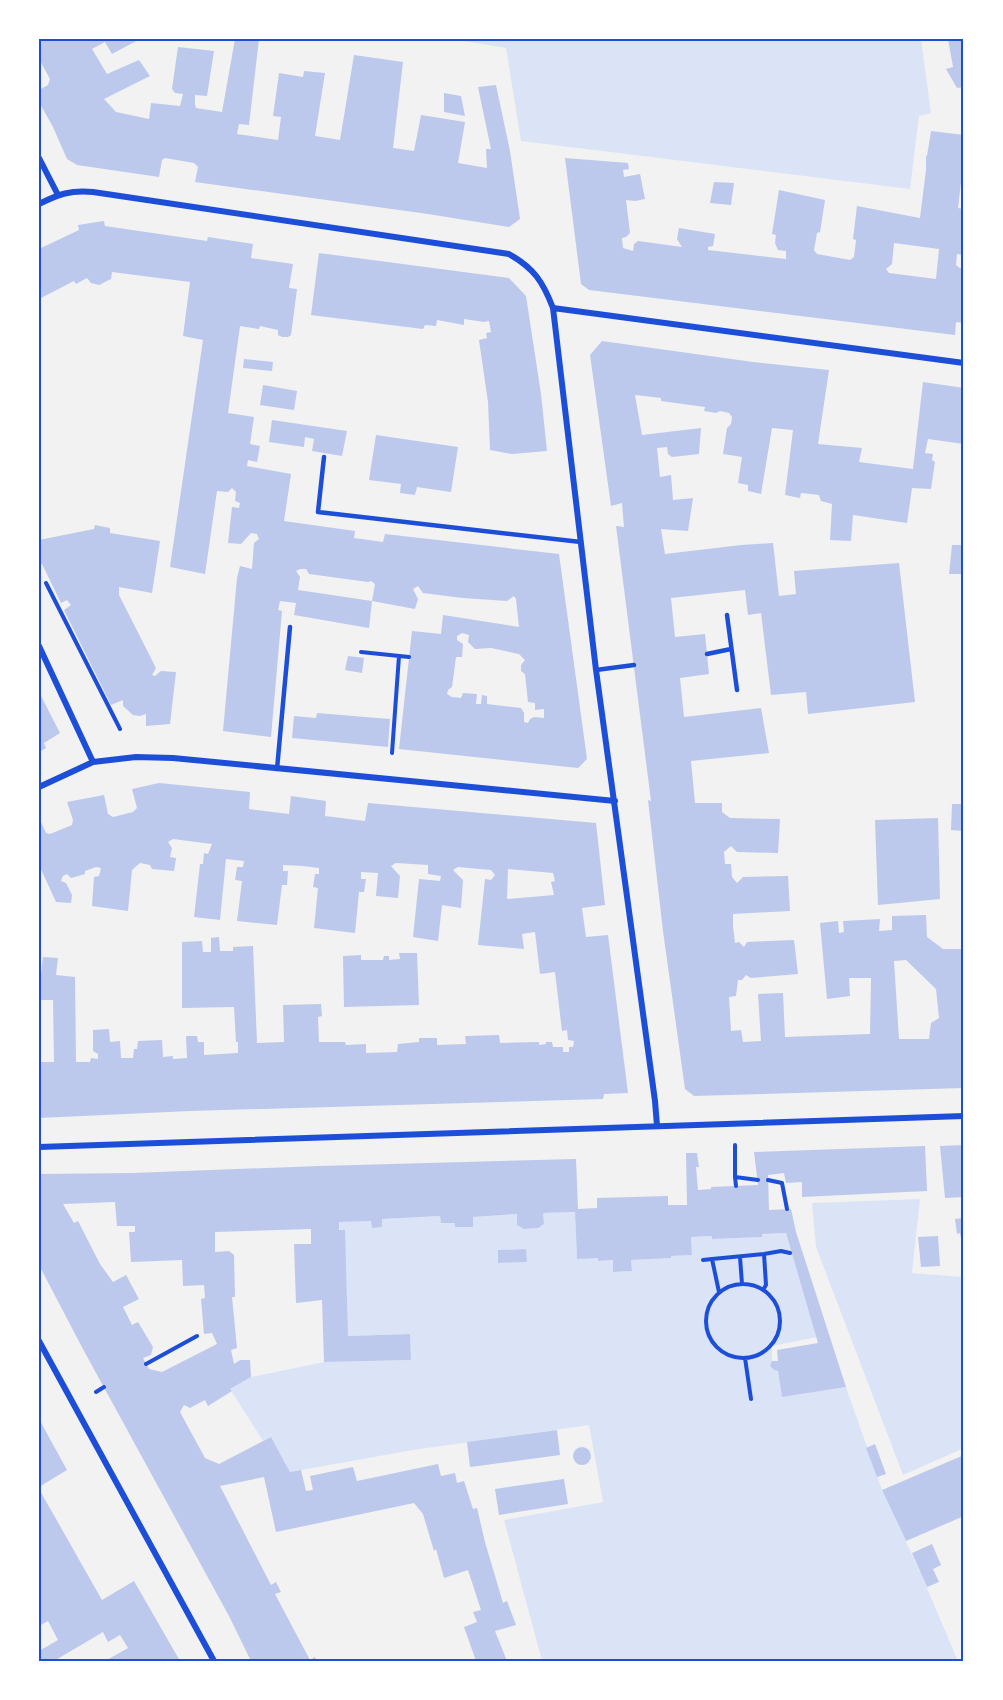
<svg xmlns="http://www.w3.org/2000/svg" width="1003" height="1700" font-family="Poppins,sans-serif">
  <rect width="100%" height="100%" fill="#f2f2f2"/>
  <path fill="#dbe4f7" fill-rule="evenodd" d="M451,39h470l10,74 -12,3 -9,73 -389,-48 -15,-93z
    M920,1199l-8,74 52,4v171l-61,27 -87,-228 -4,-44z
    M575,1212l2,46h21l1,3 14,-1v12l19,-1 -1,-11 39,-2 1,-2 21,-1 -1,-18 21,-1 1,3 49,-2v-3l24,-1 31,104 -45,9v15l-2,5 4,4 4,1 4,26 64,-10 36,103 39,84 37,87h-416l-38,-141 99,-18 -14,-77 -176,25 -123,22 -19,-35 -8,4 -33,-52 21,-12 73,-15 87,-2 -1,-26 -62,2 -9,-114 32,-1 1,6h10v-8l58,-3 1,7h14l1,4h17v-10l44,-3v11c8,6 19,5 26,-1v-11zM526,1249v13l-27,1 -1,-13z"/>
  <path fill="#bdc9ec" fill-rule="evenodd" d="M39,39h101l-28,15 -7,-12 -13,7 15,25 32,-14 11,16 -46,23 12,13 33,7 2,-16 29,3 3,-12 -8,-1 -3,-4 6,-42 36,4 -7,45 -12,-1v9l1,4 26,4 13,-73h24l-10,86 -10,-1 -2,10 41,6 3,-23 -8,-1 6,-43 24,4 1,-6 21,2 -10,63 25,4 14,-85 49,7 -10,86 21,3 7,-36 44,7 -7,41 29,5 -1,-19h5l-13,-62 18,-2 14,66 10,68 -11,8 -81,-13 -233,-32 3,-15 -4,-4 -29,-5 -3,2 -3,17 -82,-12 -10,-6 -14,-32 -14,-25v-12l9,-5 2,-6 -11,-20z
    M948,39h16v48l-7,1 -11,-19 7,-2z
    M444,93l17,3 4,20 -21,-4z
    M931,131l33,4v22l-6,51 6,1v46l-7,-1 -1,11 4,3 4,1v54l-8,-1 -1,13 -366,-45 -8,-6 -16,-126 63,5 1,6 -6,1 1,7 16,-3 5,25 -10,2 -9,-1 4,33 -4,4 -4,1 1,10 10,3 1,-7 4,-3 44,6 -5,-8 2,-11 36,6 -2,12 -5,1v3l78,9v-8l-8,-1 -3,-7 1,-8 -4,-1 7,-44 46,10 -5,32 -3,1 -3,17 3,4 33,6 4,-3 2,-17 -3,-1 4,-33 63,12 6,-48v-14h1zM894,243l45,6 -3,30 -47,-6 -3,-4 6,-5z
    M714,182l20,1 -3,22 -21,-2z
    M104,221l1,5 102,15 1,-4 45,7 -2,14 42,6 -4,24 8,1 -6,46 -3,2h-6l-4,-2v-5l-18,-4 -1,3 -19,-3 -12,87 26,4 -4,27 10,2 -3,16 -9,-2 -1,6 44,8 -7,47 71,10 -1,7 29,4 2,-8 174,20 28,205 -9,9 -179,-19 13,-118 29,3 2,-19 76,12 -3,-28 -2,-3 -7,5 -44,-3 -40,-5 -5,-7 -5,3 5,10 -3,10 -43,-8 -3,27 -75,-13 2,-12 -16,-2 -2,9 4,1 -11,126 -48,-6 14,-153 3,-12 12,3 2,-26 5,-4 -2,-5 -6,-1 -10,11 -13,-1 4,-36 7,1 1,-5 -5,-2 1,-9 -4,-4 -4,4 -11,-1 -12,83 -35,-7 33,-227 -20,-4 7,-54 -78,-10 -1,7 -12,6 -8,-2 -4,-5 -11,6 -2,-3 -35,18v-50l40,-19 -1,-5zM300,569h6l3,5 59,8 3,-1 4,3 -3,17 -74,-11 2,-13 -4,-6zM462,633l7,2 -1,7 7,7 16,-1 28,6 6,6 -4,5v6l4,3 3,28 7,1v7l9,-1v9l-10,-1 -4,2 -2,4 -4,-1v-9l-3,-5 -34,-4v-8l-5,-1 -1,9h-5l1,-10 -14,-1 -2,5 -9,-1 -5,-3 1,-4 4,-3 4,-30h6l1,-13 -6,-4v-4z
    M319,253l190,25 17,18 15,98 6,57 -35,3 -22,-4 -2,-48 -9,-62 8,-2 -1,-5 5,-1 -2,-11 -5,1 -20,-3v6l-27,-5 -1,6 -11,-1 -2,4 -112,-14z
    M602,341l151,21 76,8 -11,74 44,4 -3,14 54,7 10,-87 41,6v56l-36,-5 -3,14 8,1 -1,6 3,2 -4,27 -19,-1 -5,35 -54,-8 -2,26 -21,-1 2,-36 -11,-3 -2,-6 -8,-1 -10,-1 -1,5 -15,-3 8,-65 -21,-2 -11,66 -13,-3v-6l-10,-2 4,-26 -19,-3 4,-26 4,-4 1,-7 -3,-4 -9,-2 -4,2 -12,-2 1,-4 -44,-6v-3l-26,-3 7,40 59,-7 -2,26 -27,3 -4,-3 -1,-7 -10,1 3,29 11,-2 2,25 20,-2 -5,33 -27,-2 4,25 76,-9 32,-2 6,53 17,-2 -2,-23 105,-8 16,139 -107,12 -2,-22 -35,3 -10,-82 -13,2 -3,-25 -74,8 4,39 30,-3 4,40 -29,4 4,39 77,-9 8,45 -78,8 4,42h27v9l8,6 50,1 -2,34 -41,-1 -6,-6 -7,6 1,12h6l1,13 5,6 6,-6 45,-1 2,35 -57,3v12l2,17 4,-1 5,5 3,-5 47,-2 4,34 -47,4 -5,-3 -4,5h-4l-2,16 -7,1 2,34 10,-1 2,12 18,-1 -3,-47 25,-1 2,44 85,-3 1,-56h-22l1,18 -23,3 -7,-76 18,-2 1,12 5,-1 -1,-11 37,-2 -1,12 13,-1v-14l34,-1 1,22 16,12h21v139l-270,8 -9,-7 -22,-158 -15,-131 3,1 -35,-275 8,1 -2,-24 -11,3 -21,-151zM906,960l30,29 3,29 -8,5 -2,16h-30l-5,-78z
    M244,359l29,3 -1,9 -29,-3z
    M263,385l34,6 -3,19 -34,-5z
    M272,420l75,11 -5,25 -30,-5 2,-12 -9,-2 -1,10 -35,-5z
    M376,435l82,12 -7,45 -34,-5 -2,8 -15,-2 1,-9 -32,-4z
    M95,525l15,3v5l50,8 -8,52 -33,-6v8l37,73 -4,7 3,1 6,-5 15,1 -6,52 -24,2v-12l-6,2 -7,-1 -10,-9v-6l-12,5 -47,-95 7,-5 -4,-5 -6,3 -19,-39 -3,1v-25l55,-11z
    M952,545h12v29h-15z
    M348,656l16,2 -2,15 -17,-3z
    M39,692l21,41 -16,10 2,5 -7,4z
    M317,713l73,6 -2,28 -96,-9 2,-22 22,2z
    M159,783l91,9 -1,17 40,5 2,-18 35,5 -1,15 40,5 3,-18 228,20 9,82 -23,3 4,29 22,-2 20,158 -24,1 -1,5 -413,12 -151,7v-56h15l-1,-62h-14v-26h2l2,-17 15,1 -2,17 19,2 1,85h14l1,-4 7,1v-5l-5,-3v-21l16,-1 1,13 10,-1 1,17h12l1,-9h3l1,-8 24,-1 1,17 10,-1v3l14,-1 -1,-22h11l1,6h6v13l34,-2v-11h-2l-2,-35 -52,1v-66l20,-1 1,11h8v-14l8,-1 1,14h13v-4l20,-1 4,97 27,-1 -1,-37 38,-1 1,12 -4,1 1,25h26l1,3 20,-1v9l31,-1 1,-8 21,-2v-4h18v7l29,-1 -1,-8 34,-1 1,8 39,-1v3l7,-1v-2h6l1,5h10v5h6v-5h4l1,-6 -6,-1 -1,-10 -5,1 -7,-59 -15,2 -5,-42 -13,2 2,15 -46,-4 7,-66 6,1 4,-5 -4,-5 -33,-3 -5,3 10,10 -2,28 -19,-3 -4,36 -25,-4 6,-58 21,2 1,-5 -13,-2v-9l-32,-2 -5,3 9,10 -2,22 -22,-2 2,-23 -17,-1v7h5l-2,13h-5l-4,41 -41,-5 4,-40 -5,-1 2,-13h4v-6l-16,-2 -20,-1v6h5l-1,14h-5l-5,40 -40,-4 5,-40 -7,-1 2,-13h6l1,-6 -18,-2 -6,61 -26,-3 6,-53h3l1,-11 4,1 4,-10 -39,-5 -5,3 4,6 -2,9 6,1 -2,13 -22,-2 -2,-4 -10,-2 -8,7 -4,41 -36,-5 2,-29 5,-1 2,-8 -5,-1 -11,4v3l-14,4 -4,-4 -4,2 -2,5 5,2 6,12 -1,8 -15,-1 -17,-37v-47l7,15 4,1 22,-9 1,-5 -6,-18 37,-7 4,19 5,3 20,-5 4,-4 -5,-19zM508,869l45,4 2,8 -4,1 3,13 -47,4z
    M952,804h12v27l-13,-1z
    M938,818l2,81 -62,6 -3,-85z
    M399,953h18l2,52 -75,2 -1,-51 18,-1v5h22l1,-4h5v4l11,-1z
    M964,1145v52l-19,1 -5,-52z
    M925,1146l2,45 -125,6v-15l-16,1 -2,-10 -16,2 1,35 22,-1 5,23 50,155 -64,10 -4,-26 -4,-1 -4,-4 2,-5h6l-1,-11 41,-7 -32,-110 -24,1v3l-50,2v-3l-21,1 1,18 -21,1v2l-40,2 1,11 -19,1v-12l-15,1v-3l-21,1 -2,-47 -32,1 1,11 -6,4 -14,1 -7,-4v-11l-44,3v10h-18v-4h-14l-1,-7 -58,3v8l-10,1 -1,-7 -32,1v8h6l3,106 62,-2 1,26 -87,2 -2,-62 -26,3 -2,-59h17v-15l-96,3v20l14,-1 5,4 1,42h-3l5,51 -6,2 3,14 6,-4h10l1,17 -21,12 2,2 -24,15 -3,-6 -15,8 -6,-3 -4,7 25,46 14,6 52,-27 19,35 11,-2 5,21 7,-1 -3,-14 43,-9 4,14 81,-17 3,12 14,-3 2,10 7,-2 9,28 4,-1 8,34 18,61 4,-2 9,24 -21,6 12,30h-31l-12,-34 13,-5 -4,-10 8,-2 -13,-40 -24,8 -8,-29 -2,2 -11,-37 -9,-11 -138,29 -12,-55 -44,9 51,99 5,-3 5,10 -6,2 35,66 5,-3 2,4h-66l-22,-45 -145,-265 -45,-86v-91l94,-1 186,-7 257,-7 2,50 19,-1v-10l71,-2v9h19l-1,-52h11l2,14h-3l2,23 13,-1v-2l47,-2 -4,-33zM115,1202l2,24h18v6h-6l2,30 51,-2 1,26 21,-1 1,13 -4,1 3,35 8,-1 5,11 -55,28 -13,-3 -6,-11 8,-3 2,-8 -15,-25 -6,3 -9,-18 16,-8 -13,-24 -13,7 -13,-18 -22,-43 -4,2 -11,-19z
    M964,1218v30h-1l-3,-15 -3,1 -2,-15z
    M938,1236l2,30 -19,1 -3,-30z
    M526,1249l1,13 -29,1v-13z
    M39,1419l28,51 -28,17z
    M557,1430l3,25 -90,12 -3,-25z
    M875,1444l11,30 -9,3 -11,-29z
    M573 1456a9 9 0 1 1 18 0a9 9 0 1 1-18 0Z
    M964,1455v61l-58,25 -24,-51z
    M564,1479l4,25 -69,11 -4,-26z
    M39,1489l63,111 32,-19 46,80h-75l23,-13 -8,-13 -12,7 -5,-10 -49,29h-15v-10l19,-11 -10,-19 -9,5z
    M932,1544l9,21 -8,4 6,13 -12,5 -15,-34z"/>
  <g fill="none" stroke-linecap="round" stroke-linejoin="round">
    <path stroke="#1d4ed8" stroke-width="4" d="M46,583l74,146
      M361,652l48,5
      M392,753l7,-97
      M735,1145v32l23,3
      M735,1177l1,9
      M768,1180l14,3 5,26
      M740,1257l2,27
      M712,1259l52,-5 17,-3 9,2
      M703,1260l9,-1 7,33
      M706 1321a37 37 0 1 1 74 0a37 37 0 1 1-74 0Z
      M763,1290l3,-5 -2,-31
      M745,1358l6,41
      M146,1364l51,-28
      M96,1392l8,-5"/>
    <path stroke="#1d4ed8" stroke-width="4.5" d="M324,457l-6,55 263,30
      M727,615l10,75
      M707,654l24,-5
      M596,670l38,-5
      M277,769l13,-142"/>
    <path stroke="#1d4ed8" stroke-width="6" d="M39,158l19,37
      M39,204c20,-10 31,-14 54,-12l416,62c25,14 34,28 44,54l43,362 59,431 2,25
      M553,308l411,55
      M39,646l54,116
      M39,787l54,-25 43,-5 37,1 442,43
      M39,1147l925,-31
      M39,1341l175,320"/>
  </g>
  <rect width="1003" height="1700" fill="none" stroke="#ffffff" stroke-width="81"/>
  <rect x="40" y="40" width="922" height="1620" fill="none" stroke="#1d4ed8" stroke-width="2"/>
</svg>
